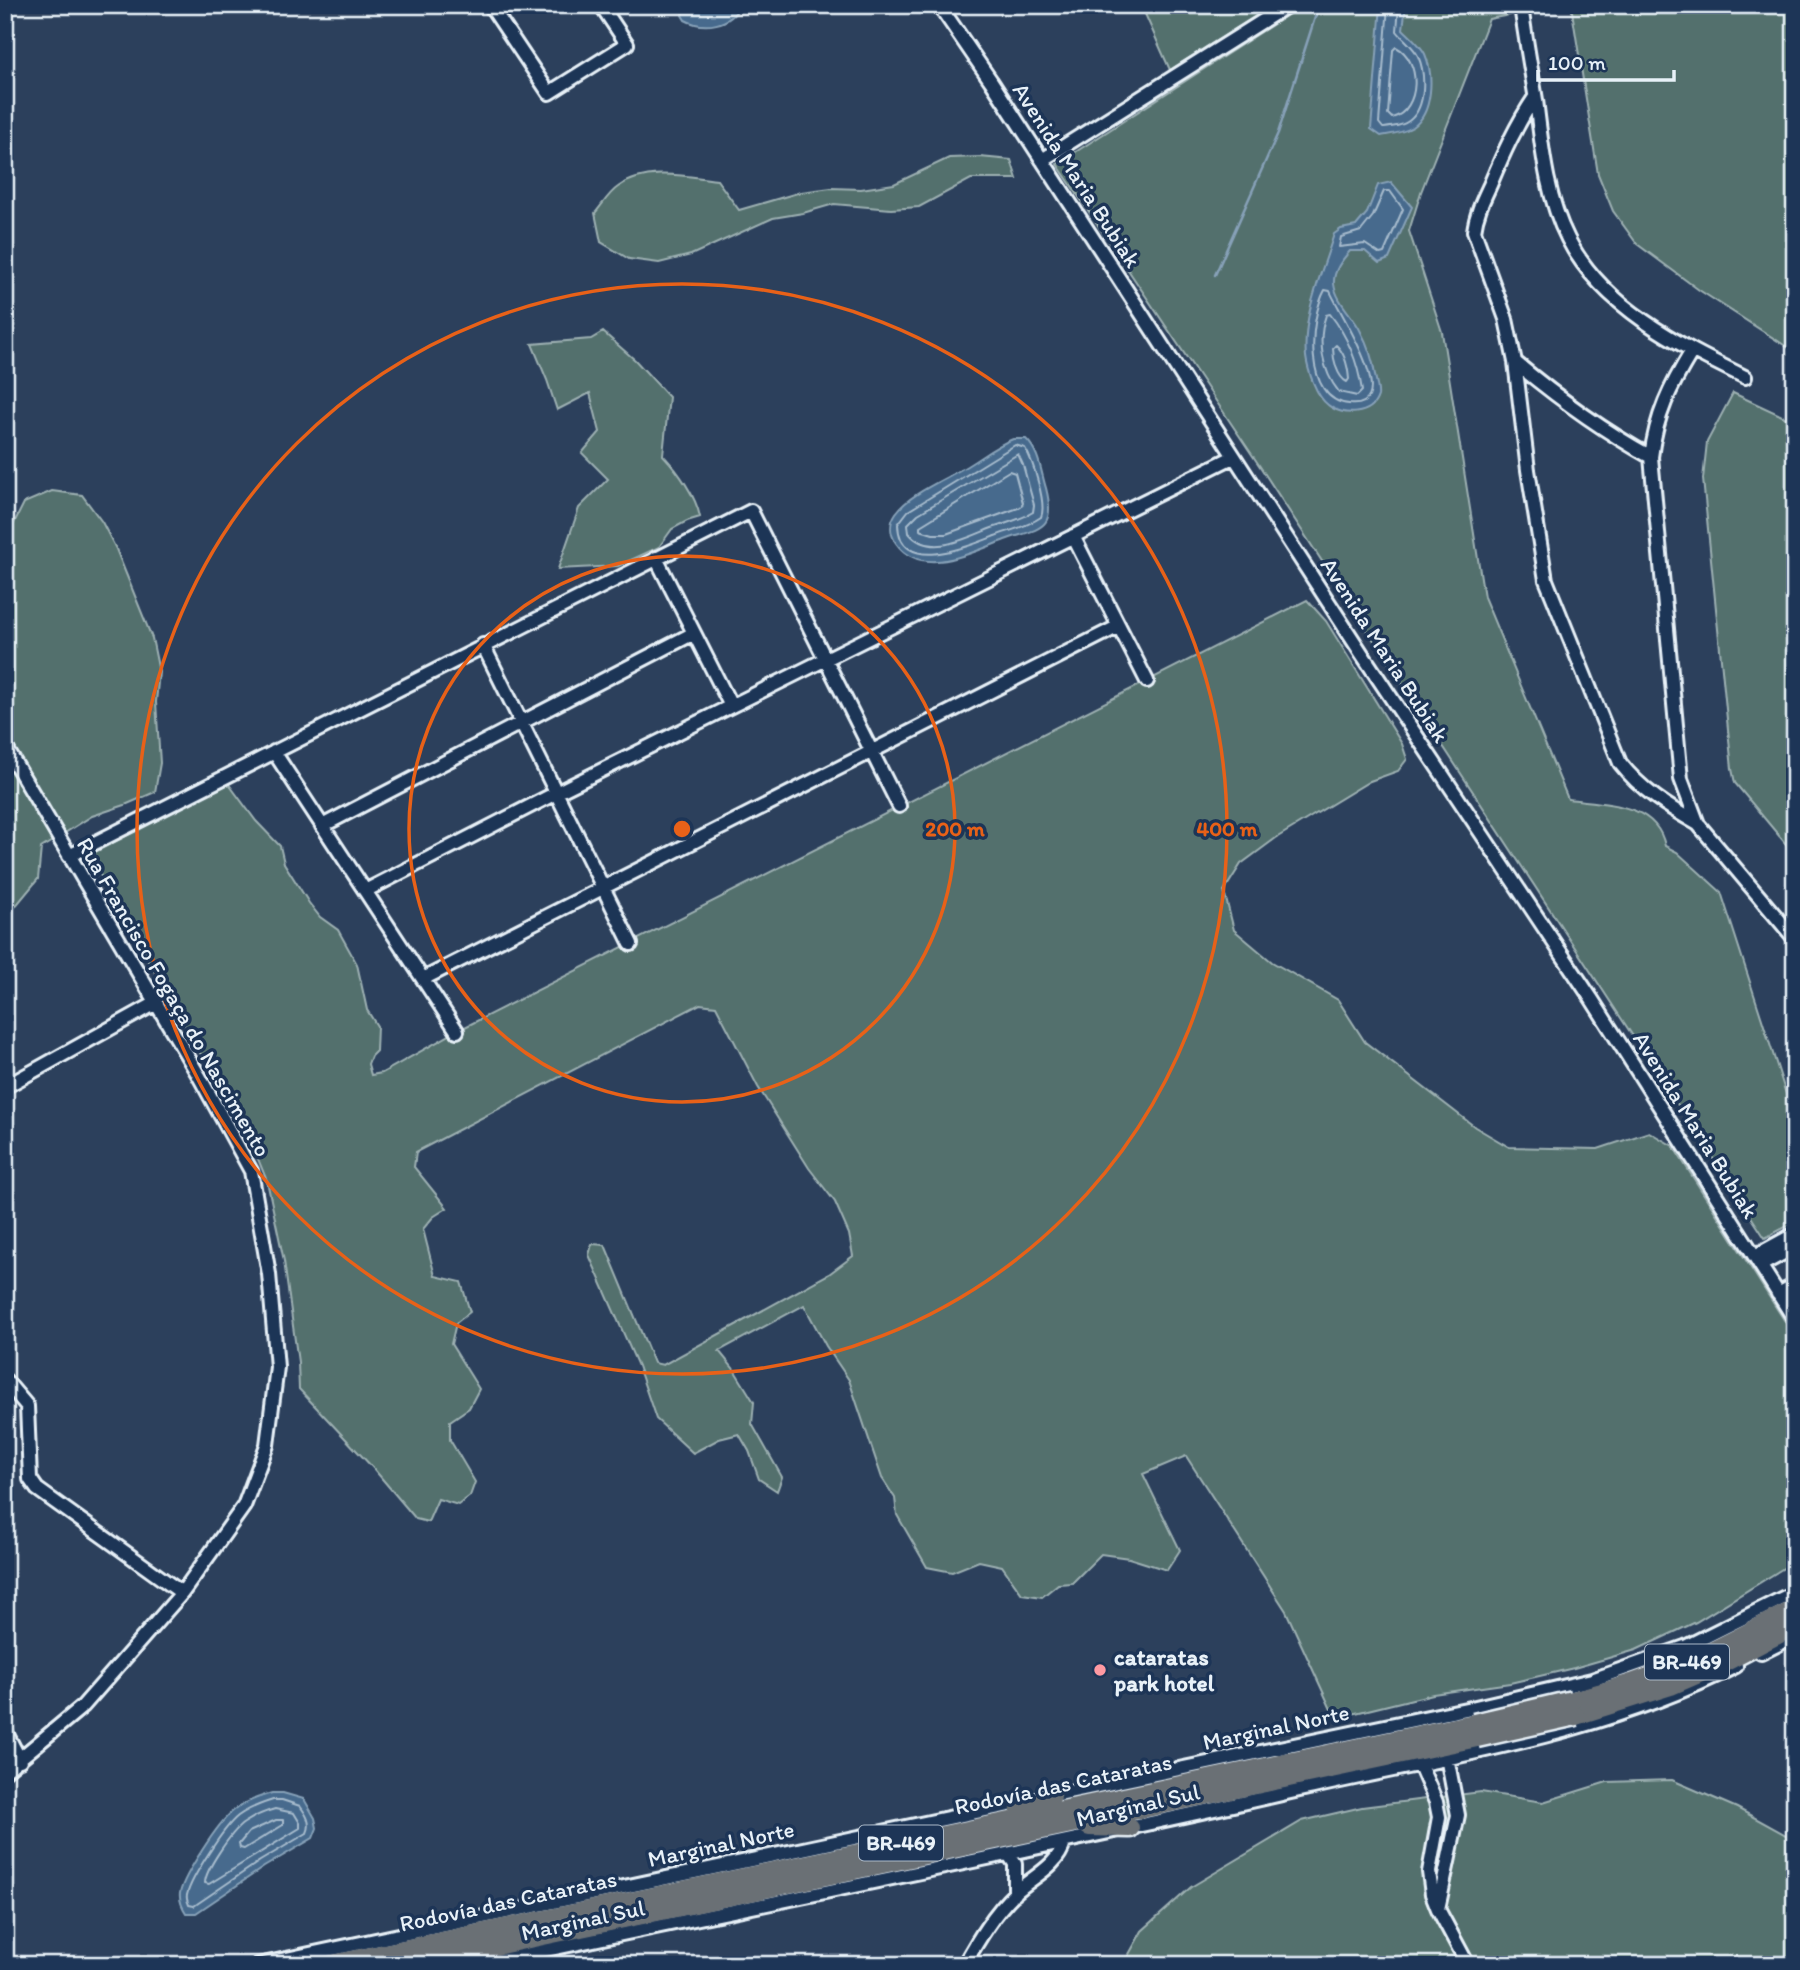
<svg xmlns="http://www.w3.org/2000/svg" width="1800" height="1970" font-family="Itim,sans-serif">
  <rect width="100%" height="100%" fill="#2c405c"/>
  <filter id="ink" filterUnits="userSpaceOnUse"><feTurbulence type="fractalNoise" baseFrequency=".0143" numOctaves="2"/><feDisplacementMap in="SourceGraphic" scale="14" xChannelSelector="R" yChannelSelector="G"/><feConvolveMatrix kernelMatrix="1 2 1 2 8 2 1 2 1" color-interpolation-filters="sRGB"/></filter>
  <g filter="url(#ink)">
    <path fill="#526f6d" stroke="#9db0b2" stroke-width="2" d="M1154,5h119l-103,65 -25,-56z
      M1303,5h205l2,10 -21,4 -68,173 -12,39 33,101 42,265 84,202c36,5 88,3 97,47l12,6 44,40 74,230v100l-30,16 -506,-773 -202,-301z
      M1571,5h224v347l-96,-62 -62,-46 -24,-33 -15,-37z
      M980,157l31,3 6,19h-46l-52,28 -28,2 -57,-5 -31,9 -30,5 -82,37 -32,8 -30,-4 -28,-17 -6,-29c7,-8 14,-20 23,-26 28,-20 68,-11 99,-7l22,30 62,-18 30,-4 30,1 33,-5 55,-26z
      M603,332l32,28 34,37 -6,58c15,16 33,41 37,62l-13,4 -15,8 -13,18 -41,19 -60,3 21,-61 29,-29 -26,-26 18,-21 -10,-39 -33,17 -10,-30 -15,-36 59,-5z
      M1733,393l62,29v433l-60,-72 -3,-14 -29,-290 4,-37z
      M52,491l30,4 20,27 14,27 36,89 7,34 -3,30 4,61 -5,29 -30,13 -33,11 -51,32 -3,31 -33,40v-354l4,-32 15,-30z
      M1307,600l19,21 76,123 5,15 -9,12 -28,10 -94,57 -35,26 -17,27 10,39 38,32 66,38 27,42 110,85 34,20 89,2 51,-17 24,14 122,191v224l-99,61 -60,28 -62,18 -64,15 -77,11 -98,24 -49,-107 -100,-155 -43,18 37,76 -13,20 -38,-12 -28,-4 -29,29 -14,1 -16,13 -20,-3 -20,-28 -23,-5 -27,11 -25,-5 -30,-52 -2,-17 -13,-20 -33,-98 -23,-34 -22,-41 -85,46 14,17 21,34 -2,22 30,53 -5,14 -18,-12 -10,-28 -10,-17 -20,5 -26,14 -37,-34 -18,-53 -49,-111 3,-11 13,1 49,118 9,2 166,-91 24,-18 -4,-22 -14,-32 -26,-34 -51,-81 -42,-81 -16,-2 -284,148 -2,15 33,41 -14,9 -10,12 12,47 26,6 9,30 -14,11 -5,21 28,45 -10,19 -19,13v19l25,42 -5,14 -12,9 -20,-6 -10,23 -12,-3 -43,-51 -74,-79 -1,-27 -14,-101 -17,-80 -11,-27 -38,-69 -129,-230 139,-72 28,38 24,25 4,17 25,40 11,14 18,13 19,34 10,46 10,16 -1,25 -5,5 -3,8 3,11 11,-2 75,-42z
      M1672,1780l65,28 58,32v125h-672l19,-34 49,-44 111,-66 60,-14 119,-15 62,10 64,-20z"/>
    <path fill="#466b8d" stroke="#87a1b8" stroke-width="2" d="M685,5h55c-9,21 -36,25 -55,15l-3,-5z
      M1381,5h25l-3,24c7,7 18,16 22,25 9,21 8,59 -12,73 -10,6 -21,7 -32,9l-10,-7z
      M1391,182l21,25 -23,52 -10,4 -14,-12h-15c-8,9 -17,20 -16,33 2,17 19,32 26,46 8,15 13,29 15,45 1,6 4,15 3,21 -6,20 -36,21 -50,9 -12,-9 -20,-34 -22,-48 -4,-42 16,-84 28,-123l7,-5 15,-3 11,-13 11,-28z
      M1013,439h13c13,12 15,33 20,49 11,43 -7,40 -41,52 -30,11 -83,40 -109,3 -6,-9 -7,-20 0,-30 14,-20 50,-34 71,-47 15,-9 30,-21 46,-27z
      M272,1793h11l21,6 11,19 2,10 -4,10 -49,29 -68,46h-10c-4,-6 -7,-12 -6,-20 4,-18 38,-70 53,-82 11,-9 25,-14 39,-18z"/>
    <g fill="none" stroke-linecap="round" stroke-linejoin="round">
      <path stroke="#a7bbcd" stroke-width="2" d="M1388,5l-9,118 4,5c9,-1 20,-2 27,-8 16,-13 16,-46 8,-64 -4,-9 -15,-17 -21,-25l2,-26
        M1396,47c26,13 25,63 -4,71l-4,-4 5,-64z
        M1384,191h6l13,18 -19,44 -4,1 -15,-10 -26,3 2,-10 20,-6 12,-15z
        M1325,290l5,1c7,18 75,119 19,113 -46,-4 -40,-85 -24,-114z
        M1330,314c19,24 28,48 32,77l-5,5 -18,-4c-17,-21 -22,-51 -13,-77z
        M1336,345c9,8 12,22 13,34l-2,3c-10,-5 -14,-23 -14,-34z
        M1015,445l10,3c8,13 22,56 16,69 -14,10 -30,13 -46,19 -25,10 -96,40 -97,-12l10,-13z
        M1018,454l5,11 11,40 -1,7c-13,8 -27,11 -41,16 -24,9 -62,31 -83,5l-1,-9 10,-10z
        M1009,471l6,2 8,30 -2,4 -75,27h-13l-13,-4v-4z
        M273,1800h9l18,6c6,8 12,17 7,27l-47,28 -66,45 -5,-1c-1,-4 -3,-5 -2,-10 4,-17 37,-68 51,-79 11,-8 22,-12 35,-16z
        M275,1809l19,4 6,10v5l-91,56 -4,-1c0,-13 27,-52 39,-60 10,-7 20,-11 31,-14z
        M276,1820h7v5l-39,24 -4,-1 -1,-4 10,-12z"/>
      <path stroke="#87a1b8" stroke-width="2.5" d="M1215,275l63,-142 41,-128"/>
      <defs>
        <path id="minor" d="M490,5l59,88 78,-49 -26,-39
          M939,5l52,76 371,573 229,344 204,322
          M1521,5c4,32 10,63 15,95 6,47 10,96 32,139 34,68 112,106 177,138
          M1535,97c-19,28 -32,57 -45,88 -7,15 -14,29 -16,46l32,88 9,43 13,108 18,110 74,183c21,27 48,44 78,61
          M1042,160l246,-155
          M1692,351c-22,36 -36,64 -41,106l30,322 17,45 97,115
          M1515,362c43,36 87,68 136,95
          M1073,536l74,145
          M656,558l75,148
          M483,645l148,299
          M5,746l194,330 52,95 18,103 8,93 -10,78 -23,61 -62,87 -99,113 -78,65
          M274,752l183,279
          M322,826l372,-193
          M69,856l682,-345 148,295
          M365,891l191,-98 677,-336
          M423,979l696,-353
          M5,1087l151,-84
          M1755,1256l40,-22
          M1761,1265l34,-18
          M1778,1294l17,-9
          M5,1380l22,26 3,73 7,10 145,104
          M1761,1653l34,-17
          M5,1731l15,29
          M1419,1763l17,39 3,15 -10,55 3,22 6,15 20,-94 -11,-58
          M1045,1797l426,-89 121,-28 93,-33 110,-55
          M1009,1855l6,9v30
          M1438,1909l30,56
          M258,1965l770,-164
          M475,1965c276,-59 554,-113 829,-176 146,-33 298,-54 432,-123
          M964,1965c14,-25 30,-52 51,-72 18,-17 42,-26 49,-50"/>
        <path id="highway" d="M1572,1700c41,-10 81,-23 120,-40 35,-15 68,-35 103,-51
          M1576,1716l95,-30 51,-22 73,-38
          M1020,1810l32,-14
          M1089,1827l41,1
          M328,1965l1146,-242
          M406,1965l1071,-227"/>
      </defs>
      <use href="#minor" stroke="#e8f1f8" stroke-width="18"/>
      <use href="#highway" stroke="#e8f1f8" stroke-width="23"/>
      <use href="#minor" stroke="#1d3557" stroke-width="12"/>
      <use href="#highway" stroke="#6a7074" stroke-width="18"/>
      <defs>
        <path id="highway-bridge" d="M1474,1723l98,-23
          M1477,1738l99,-22"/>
      </defs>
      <use href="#highway-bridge" stroke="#e8f1f8" stroke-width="23" stroke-linecap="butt"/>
      <use href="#highway-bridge" stroke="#6a7074" stroke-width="18"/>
    </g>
  </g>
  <g fill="none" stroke="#e86118" stroke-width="3.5">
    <circle cx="682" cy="829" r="273"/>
    <circle cx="682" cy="829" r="545"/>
  </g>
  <circle fill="#ff9aa2" stroke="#1d3557" stroke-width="2.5" cx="1100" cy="1670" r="7"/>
  <g text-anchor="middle" stroke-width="7" stroke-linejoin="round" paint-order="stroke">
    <g fill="#1d3557" stroke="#abb9c8" stroke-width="2">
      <rect x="1645" y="1644.5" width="84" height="35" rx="5"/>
      <rect x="859" y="1825.5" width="84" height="35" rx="5"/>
    </g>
    <g font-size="21" font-weight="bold" fill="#e8f1f8">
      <text x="1687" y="1669">BR-469</text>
      <text x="901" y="1850">BR-469</text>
    </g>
    <g font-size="23" fill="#e8f1f8" stroke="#1d3557">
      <text transform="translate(1077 175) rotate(57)" y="8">Avenida Maria Bubiak</text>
      <text transform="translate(1385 650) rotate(57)" y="8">Avenida Maria Bubiak</text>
      <text transform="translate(174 997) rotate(60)" y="8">Rua Francisco Fogaça do Nascimento</text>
      <text transform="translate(1696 1125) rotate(58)" y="8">Avenida Maria Bubiak</text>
      <text transform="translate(1276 1727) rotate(-12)" y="8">Marginal Norte</text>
      <text transform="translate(1063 1784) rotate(-12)" y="8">Rodovía das Cataratas</text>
      <text transform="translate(1138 1805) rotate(-13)" y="8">Marginal Sul</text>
      <text transform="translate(721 1844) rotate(-12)" y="8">Marginal Norte</text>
      <text transform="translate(508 1901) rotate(-12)" y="8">Rodovía das Cataratas</text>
      <text transform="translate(583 1920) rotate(-12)" y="8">Marginal Sul</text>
    </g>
    <g font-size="23" font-weight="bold" fill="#e8f1f8" stroke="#1d3557" text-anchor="start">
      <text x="1114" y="1665">cataratas<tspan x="1114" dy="26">park hotel</tspan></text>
    </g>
  </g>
  <circle cx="682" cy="829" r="10" fill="#e86118" stroke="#1d3557" stroke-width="3.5"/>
  <g font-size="21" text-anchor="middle" font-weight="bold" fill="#e86118" stroke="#1d3557" stroke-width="7" stroke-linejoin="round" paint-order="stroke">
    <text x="955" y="836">200 m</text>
    <text x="1227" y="836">400 m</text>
  </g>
  <rect width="1800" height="1970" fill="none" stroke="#1d3557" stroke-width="28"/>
  <rect x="14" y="14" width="1772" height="1942" fill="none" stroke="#e8f1f8" stroke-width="2.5" filter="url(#ink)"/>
  <path d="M1538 70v10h136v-10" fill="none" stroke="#e8f1f8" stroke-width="3.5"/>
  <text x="1548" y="70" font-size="21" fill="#e8f1f8" stroke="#1d3557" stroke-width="5" paint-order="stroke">100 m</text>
</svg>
